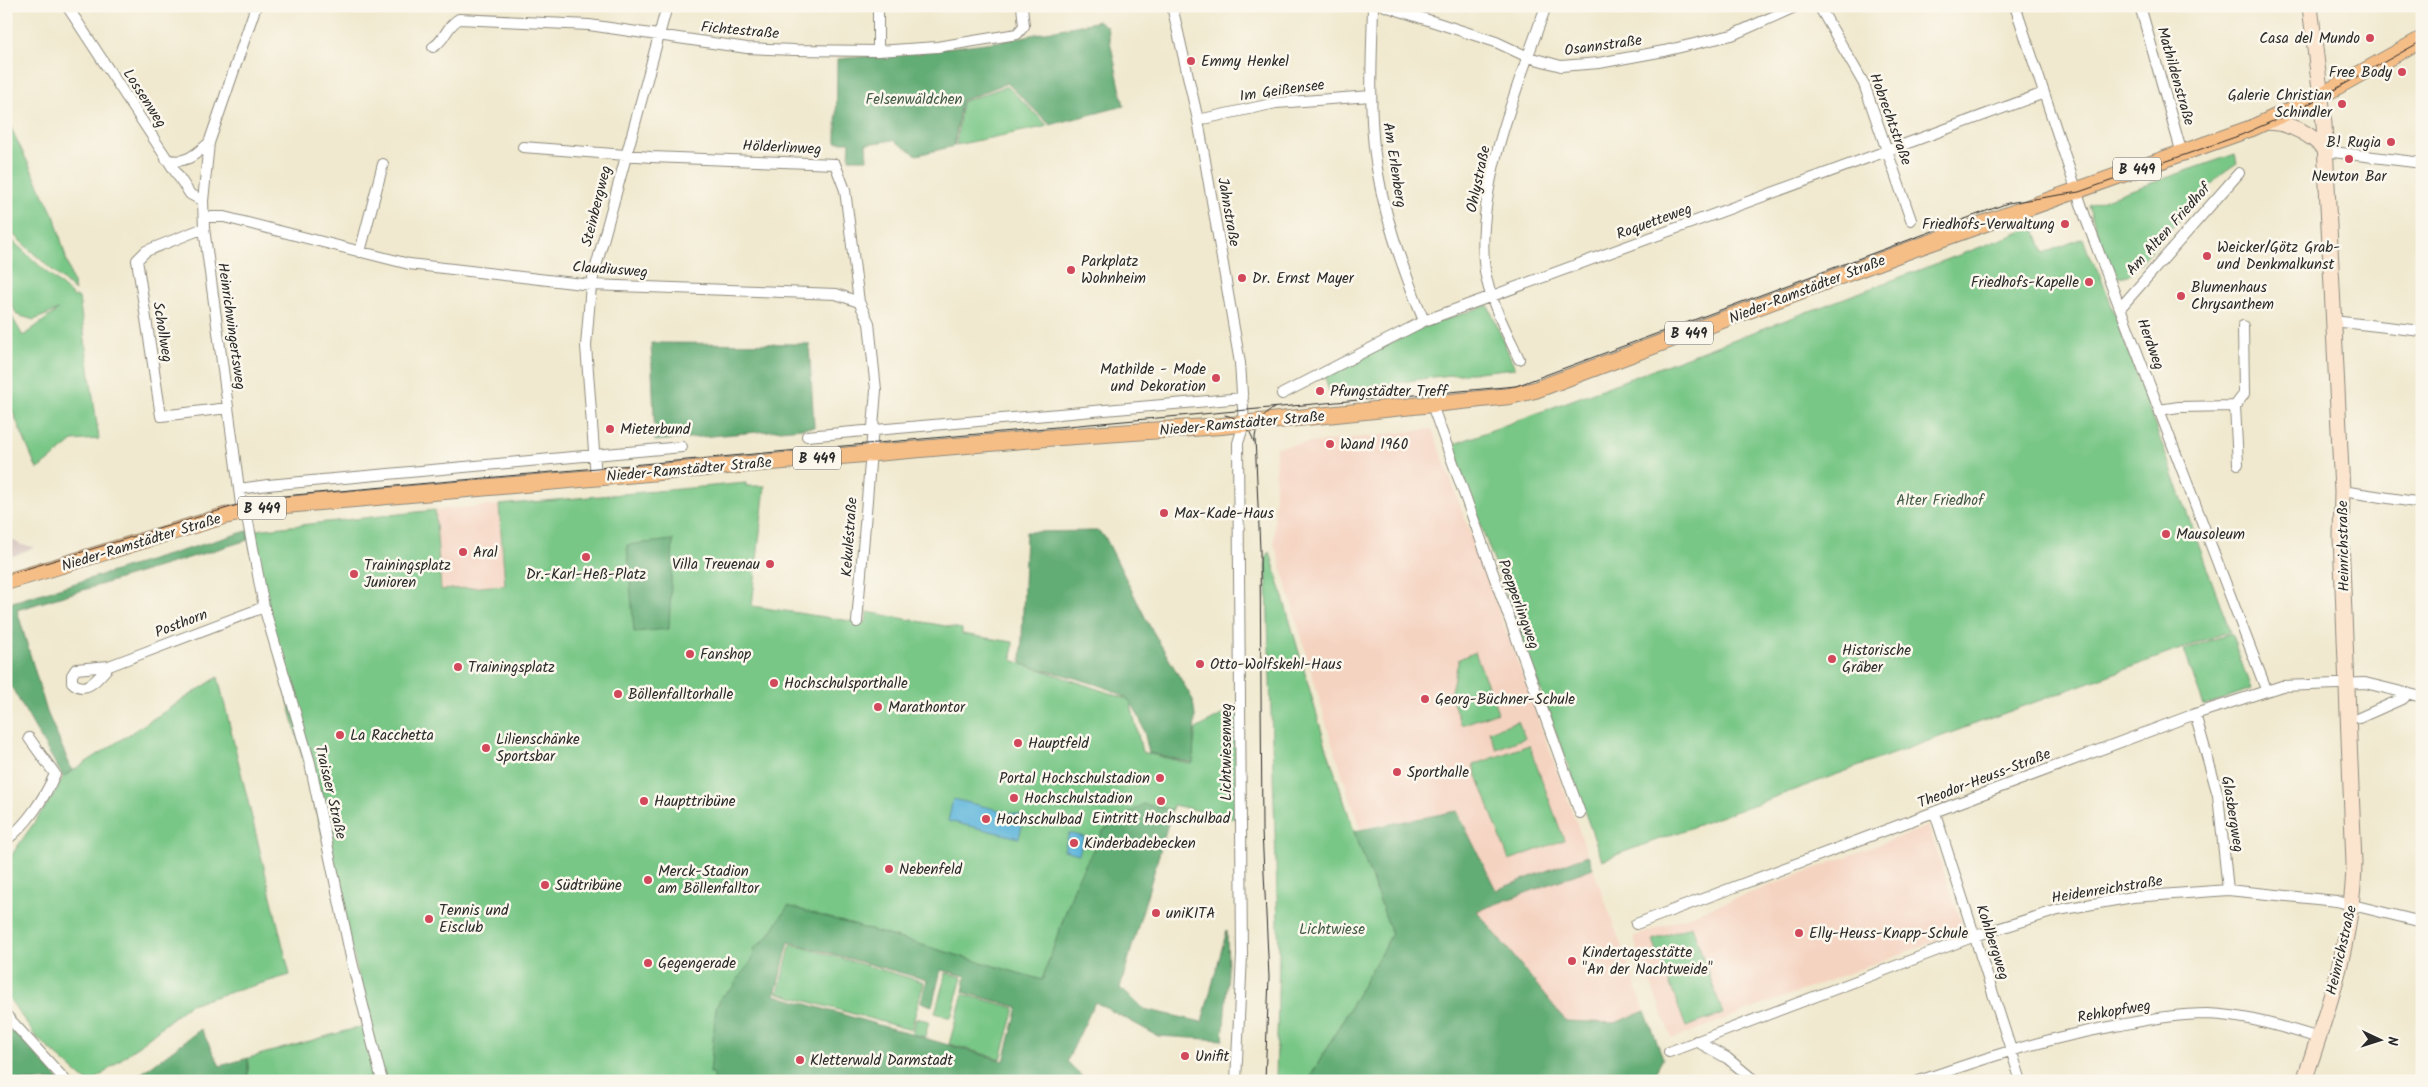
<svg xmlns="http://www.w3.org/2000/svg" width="2428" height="1087" font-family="Kalam,sans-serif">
  <rect width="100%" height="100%" fill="#fbf7ec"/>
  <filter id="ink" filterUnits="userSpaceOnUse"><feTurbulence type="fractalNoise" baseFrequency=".02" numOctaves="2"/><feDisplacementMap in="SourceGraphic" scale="10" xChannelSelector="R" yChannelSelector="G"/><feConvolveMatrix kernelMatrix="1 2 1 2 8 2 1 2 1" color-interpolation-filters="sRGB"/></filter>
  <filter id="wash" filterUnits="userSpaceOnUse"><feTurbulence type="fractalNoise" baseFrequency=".0096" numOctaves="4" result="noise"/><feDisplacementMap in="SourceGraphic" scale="20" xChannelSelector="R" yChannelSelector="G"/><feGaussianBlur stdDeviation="1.12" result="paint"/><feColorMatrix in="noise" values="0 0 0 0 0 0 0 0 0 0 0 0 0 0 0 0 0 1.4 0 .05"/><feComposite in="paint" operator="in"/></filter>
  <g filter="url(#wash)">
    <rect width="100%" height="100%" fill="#f0e9cf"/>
    <path fill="#f5d3c1" d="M1432,429l156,426 -92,35 -39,-79 -97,17 -28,-85 -58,-201 2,-95z
      M499,505l6,80 -64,5 -6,-80z
      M1928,826l36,104 -292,109 -39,-102z
      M1593,868l52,143 -30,12 -49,-2 -89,-110z"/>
    <path fill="#d1c0bc" d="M6,525l7,15 8,5 14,2 -29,12z"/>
    <path fill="#79c787" stroke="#527959" d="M1007,86l41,40 -92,19 6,-43z
      M6,118l49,100 20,73 -69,-63z
      M2235,154l2,9 -16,11 -92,101 -16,3 -25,-73z
      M2034,227l10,26 39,-15 7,20 8,11 132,362 -628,229 -150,-415z
      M6,235l68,62 2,-1 3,2 20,141 -26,2 -33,27 -3,1 -31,-73v-89l17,29 35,-26 -24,10 -17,-5 -11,-21z
      M1488,305l27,63 -82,9 -103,17 -6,-20 102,-48z
      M746,483v3h19l-13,120 105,16h9l1,-10 95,17v5l51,8 -1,18 118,40 12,52 49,12 5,-35 42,-23v113l-65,-14 -1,5 -29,-6 -66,76 -35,100 -244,-71 -79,172h-285l-1,-4 -13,4h-172v-23l123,-34 -107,-417 -17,-76 188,-21 6,80 64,-5 -6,-80z
      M1270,552l55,191 29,88 38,103 -84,147h-32l3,-126 -13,-398z
      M2231,633l20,56 -47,17 -20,-56z
      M1475,652l23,60 -37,13 -11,-31 9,-35z
      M218,677l72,298 -100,29 -96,77h-8l-50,-44 -30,-43v-131l48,-69 9,-17z
      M1518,721l7,17 -29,11 -7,-18z
      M1529,745l35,95 -55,20 -36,-95z
      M1692,926l31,88 -37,13 -33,-87z
      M791,944l133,38 -13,48 -133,-37z
      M946,973l16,4 -11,41 -16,-5z
      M963,994l52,14 -14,51 -52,-15z
      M916,1018l13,3 -4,16 -13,-3z"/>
    <path fill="#62ac74" stroke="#466c50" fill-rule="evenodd" d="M1099,21l8,6 17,79 -74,19 -43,-42 -46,18 -7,45 -37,9 -24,-15 -27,4 1,15h-18l1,-17h-14l1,-83 67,-6 98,-12z
      M651,343l158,1 5,83 -159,14z
      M247,531l1,9 -231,70 30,102 25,58 -9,7 -51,-89 -6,-6v-78z
      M1097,531l8,6 43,86 45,77 2,16 -2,47 -44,-10c-4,-18 -7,-36 -19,-51 -13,-17 -86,-31 -109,-38l5,-132z
      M673,540l-4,89 -35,3 -7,-87z
      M1143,804l29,6 -52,178 24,21 58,13 25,-92 1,42 -5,68 -65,-4 -63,-34 -28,59 19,20h-372v-8h-4l6,-66 6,-11 12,-9c3,-15 23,-23 19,-38l14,-11 21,-32 254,74 35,-100 26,-49zM789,942l138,38 -6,22 11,4 9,-36 25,6 -3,16 55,15 -14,54 -229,-66z
      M1457,811l39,79 92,-35 5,13 -116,43 89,110 49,2 30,-12 18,47 -10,19 2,4h-347l84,-147 -38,-103z
      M6,1021l54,60h-54z
      M201,1029l19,37 28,-8v23h-117z"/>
    <path fill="#5fb6dc" stroke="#457084" d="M953,799l71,17 -5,22 -71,-17z
      M1069,833l15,4 -5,17 -15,-4z"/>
  </g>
  <g filter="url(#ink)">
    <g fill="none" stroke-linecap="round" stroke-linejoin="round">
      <defs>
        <path id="minor" d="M67,6l123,188 13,7
          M256,6l-47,137 -6,58 1,27 37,276 5,7 18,96 46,156 42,199 30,119
          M878,6v45
          M1172,6l26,114 42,243 4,61 -6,19 4,512 -6,126
          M1373,6c-1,47 -4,94 1,141 7,62 27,117 50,174
          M1385,6l111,36 32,15 33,9 38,-3 65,-12 68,-16 65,-29
          M1819,6l45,78 47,136
          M2015,6l71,213 180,470
          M2140,6l42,148
          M433,47c12,-6 13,-21 26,-28l130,6 158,23 47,2 84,1 59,-4 80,-13 7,-8 -2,-20
          M1198,120l78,-17 95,-7
          M523,147l128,10 184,7 10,26 14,112 10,21 7,67 -19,232
          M2325,151l97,12
          M166,159c19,6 29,-4 43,-16
          M204,217h20l185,47 182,21 245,9 23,8
          M204,228l-58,23 -9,9 24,156 67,-8
          M360,252l23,-88
          M2121,307l118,-134
          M2333,321l89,10
          M1519,359c-13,-29 -29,-57 -34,-88 -11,-81 34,-189 61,-265
          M1282,394l142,-73 620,-228
          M1432,405l148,408
          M2159,410l20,-3 56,-1
          M807,436l436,-38
          M2238,464l-3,-58 9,-12 -1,-68
          M596,477l-10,-131 5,-61 76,-279
          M239,489l29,-4 414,-38
          M2342,491l80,12
          M109,666c-10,11 -23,30 -37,16v-7l4,-6 33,-3 155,-59
          M2195,714l23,81 10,95
          M2359,718l45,-20 3,-5
          M1935,813l86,268
          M6,840c21,-15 39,-43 49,-66l-26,-36
          M1636,924l559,-210 87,-28 83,-3 57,14
          M6,1015l60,66
          M1696,1041l31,17 28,23
          M1669,1052l306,-116 83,-26 75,-13 95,-7 108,11 86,21
          M1919,1081c69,-24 130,-44 202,-56 28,-6 58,-11 86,-11 38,1 76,13 112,24"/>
        <path id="secondary" d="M2265,122c23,0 44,11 60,27
          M2304,1081c24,-71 49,-143 50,-218l-13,-325 1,-47 -18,-367 -14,-118"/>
        <path id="primary" d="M6,582l218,-66 50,-10 772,-68 175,-12 289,-30 25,-6 372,-139 345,-123 61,-28 109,-61"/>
      </defs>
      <use href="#minor" stroke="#8e8a7d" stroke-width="12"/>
      <use href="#secondary" stroke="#8e8a7d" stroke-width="17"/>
      <use href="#primary" stroke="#8e8a7d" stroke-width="18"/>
      <use href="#minor" stroke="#fff" stroke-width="10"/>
      <use href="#secondary" stroke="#fbe5cf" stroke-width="15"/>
      <use href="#primary" stroke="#f6be87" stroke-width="16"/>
      <path stroke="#2b2b2b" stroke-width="1" d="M1225,415c15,3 25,13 29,27
        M6,575l235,-71 31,-7 1244,-111 492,-183 71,-11 162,-57 55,-24 126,-70
        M1265,1081l4,-104 -7,-146 -2,-281 -5,-113c2,-13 9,-23 19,-29"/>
    </g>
  </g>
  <g fill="#d1495b" stroke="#fbf7ec" stroke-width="2">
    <circle cx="2370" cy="38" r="5"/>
    <circle cx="1191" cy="61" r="5"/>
    <circle cx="2402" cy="72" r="5"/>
    <circle cx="2342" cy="104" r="5"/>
    <circle cx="2391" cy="142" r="5"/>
    <circle cx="2349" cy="159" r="5"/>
    <circle cx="2065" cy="224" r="5"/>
    <circle cx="2207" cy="256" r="5"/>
    <circle cx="1071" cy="270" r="5"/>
    <circle cx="1242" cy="278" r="5"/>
    <circle cx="2089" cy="282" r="5"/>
    <circle cx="2181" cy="296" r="5"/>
    <circle cx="1216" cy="378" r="5"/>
    <circle cx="1320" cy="391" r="5"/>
    <circle cx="610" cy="429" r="5"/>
    <circle cx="1330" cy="444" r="5"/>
    <circle cx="1164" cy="513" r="5"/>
    <circle cx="2166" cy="534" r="5"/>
    <circle cx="463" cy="552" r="5"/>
    <circle cx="586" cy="557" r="5"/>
    <circle cx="770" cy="564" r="5"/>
    <circle cx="354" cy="574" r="5"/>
    <circle cx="690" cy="654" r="5"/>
    <circle cx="1832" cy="659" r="5"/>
    <circle cx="1200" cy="664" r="5"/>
    <circle cx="458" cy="667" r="5"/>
    <circle cx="774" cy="683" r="5"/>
    <circle cx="618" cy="694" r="5"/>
    <circle cx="1425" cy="699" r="5"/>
    <circle cx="878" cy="707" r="5"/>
    <circle cx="340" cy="735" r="5"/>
    <circle cx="1018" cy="743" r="5"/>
    <circle cx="486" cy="748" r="5"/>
    <circle cx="1397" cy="772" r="5"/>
    <circle cx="1160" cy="778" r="5"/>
    <circle cx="1014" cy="798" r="5"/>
    <circle cx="644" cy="801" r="5"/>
    <circle cx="1161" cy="801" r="5"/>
    <circle cx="986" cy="819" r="5"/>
    <circle cx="1074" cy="843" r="5"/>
    <circle cx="889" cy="869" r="5"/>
    <circle cx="648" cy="880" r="5"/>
    <circle cx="545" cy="885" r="5"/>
    <circle cx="1156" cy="913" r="5"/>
    <circle cx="429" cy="919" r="5"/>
    <circle cx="1799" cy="933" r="5"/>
    <circle cx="1572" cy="961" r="5"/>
    <circle cx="648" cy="963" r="5"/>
    <circle cx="1185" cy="1056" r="5"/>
    <circle cx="800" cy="1060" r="5"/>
  </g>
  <g text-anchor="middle" stroke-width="5" stroke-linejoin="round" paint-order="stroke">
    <g fill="#fbf7ec" stroke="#696865" stroke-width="1">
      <rect x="2113" y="157.5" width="48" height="23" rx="4"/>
      <rect x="1665" y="321.5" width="48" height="23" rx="4"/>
      <rect x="793" y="446.5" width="48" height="23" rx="4"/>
      <rect x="238" y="496.5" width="48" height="23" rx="4"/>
    </g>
    <g font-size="14" font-weight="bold" fill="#2b2b2b">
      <text x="2137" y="174">B 449</text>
      <text x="1689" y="338">B 449</text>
      <text x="817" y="463">B 449</text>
      <text x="262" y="513">B 449</text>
    </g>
    <g font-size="15" fill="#2b2b2b" stroke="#fbf7ec">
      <text transform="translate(740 30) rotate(5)" y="5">Fichtestraße</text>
      <text transform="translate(1603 45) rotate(-8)" y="5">Osannstraße</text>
      <text transform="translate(2176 76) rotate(74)" y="5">Mathildenstraße</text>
      <text transform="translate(1282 90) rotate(-8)" y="5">Im Geißensee</text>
      <text transform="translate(145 98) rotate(57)" y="5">Lossenweg</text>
      <text transform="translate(1891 119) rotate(70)" y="5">Hobrechtstraße</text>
      <text transform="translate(782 147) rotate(3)" y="5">Hölderlinweg</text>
      <text transform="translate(1395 165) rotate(81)" y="5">Am Erlenberg</text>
      <text transform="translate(1478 179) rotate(-78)" y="5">Ohlystraße</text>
      <text transform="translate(596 206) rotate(-76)" y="5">Steinbergweg</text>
      <text transform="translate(1229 212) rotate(80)" y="5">Jahnstraße</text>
      <text transform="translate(1654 221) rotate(-20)" y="5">Roquetteweg</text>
      <text transform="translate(2168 229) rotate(-48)" y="5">Am Alten Friedhof</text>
      <text transform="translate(610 269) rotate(4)" y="5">Claudiusweg</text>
      <text transform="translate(1807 289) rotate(-21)" y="5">Nieder-Ramstädter Straße</text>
      <text transform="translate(232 326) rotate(82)" y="5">Heinrichwingertsweg</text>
      <text transform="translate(163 332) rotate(81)" y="5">Schollweg</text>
      <text transform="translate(2151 344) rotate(70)" y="5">Herdweg</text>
      <text transform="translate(1242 423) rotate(-5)" y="5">Nieder-Ramstädter Straße</text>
      <text transform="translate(689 469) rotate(-5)" y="5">Nieder-Ramstädter Straße</text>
      <text transform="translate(849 537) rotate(-86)" y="5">Kekuléstraße</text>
      <text transform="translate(141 542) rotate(-17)" y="5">Nieder-Ramstädter Straße</text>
      <text transform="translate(2343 546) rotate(-91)" y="5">Heinrichstraße</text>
      <text transform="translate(1519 604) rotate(70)" y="5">Poepperlingweg</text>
      <text transform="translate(181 623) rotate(-21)" y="5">Posthorn</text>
      <text transform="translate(1226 752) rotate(-90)" y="5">Lichtwiesenweg</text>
      <text transform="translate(1984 778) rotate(-21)" y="5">Theodor-Heuss-Straße</text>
      <text transform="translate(331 792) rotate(77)" y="5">Traisaer Straße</text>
      <text transform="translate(2233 814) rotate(81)" y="5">Glasbergweg</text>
      <text transform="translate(2107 889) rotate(-9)" y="5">Heidenreichstraße</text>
      <text transform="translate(1993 942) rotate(72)" y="5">Kohlbergweg</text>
      <text transform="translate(2341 950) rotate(-77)" y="5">Heinrichstraße</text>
      <text transform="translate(2114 1011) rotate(-10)" y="5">Rehkopfweg</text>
    </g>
    <g font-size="15" fill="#2b2b2b" stroke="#fbf7ec" text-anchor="start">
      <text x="2360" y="43" text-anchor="end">Casa del Mundo</text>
      <text x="1201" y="66">Emmy Henkel</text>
      <text x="2392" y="77" text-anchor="end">Free Body</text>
      <text x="2332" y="100" text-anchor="end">Galerie Christian<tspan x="2332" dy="17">Schindler</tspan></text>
      <text x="2381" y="147" text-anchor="end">B! Rugia</text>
      <text x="2349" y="181" text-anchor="middle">Newton Bar</text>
      <text x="2055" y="229" text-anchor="end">Friedhofs-Verwaltung</text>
      <text x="2217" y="252">Weicker/Götz Grab-<tspan x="2217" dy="17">und Denkmalkunst</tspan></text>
      <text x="1081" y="266">Parkplatz<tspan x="1081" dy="17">Wohnheim</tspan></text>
      <text x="1252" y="283">Dr. Ernst Mayer</text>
      <text x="2079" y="287" text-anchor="end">Friedhofs-Kapelle</text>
      <text x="2191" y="292">Blumenhaus<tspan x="2191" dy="17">Chrysanthem</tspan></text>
      <text x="1206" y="374" text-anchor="end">Mathilde - Mode<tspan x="1206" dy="17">und Dekoration</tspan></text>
      <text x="1330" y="396">Pfungstädter Treff</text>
      <text x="620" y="434">Mieterbund</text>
      <text x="1340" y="449">Wand 1960</text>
      <text x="1174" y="518">Max-Kade-Haus</text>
      <text x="2176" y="539">Mausoleum</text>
      <text x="473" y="557">Aral</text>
      <text x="760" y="569" text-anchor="end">Villa Treuenau</text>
      <text x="364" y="570">Trainingsplatz<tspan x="364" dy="17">Junioren</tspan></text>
      <text x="586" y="579" text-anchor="middle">Dr.-Karl-Heß-Platz</text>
      <text x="1842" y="655">Historische<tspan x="1842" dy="17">Gräber</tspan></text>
      <text x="700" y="659">Fanshop</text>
      <text x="1210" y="669">Otto-Wolfskehl-Haus</text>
      <text x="468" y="672">Trainingsplatz</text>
      <text x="784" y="688">Hochschulsporthalle</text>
      <text x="628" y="699">Böllenfalltorhalle</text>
      <text x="1435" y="704">Georg-Büchner-Schule</text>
      <text x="888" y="712">Marathontor</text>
      <text x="350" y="740">La Racchetta</text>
      <text x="496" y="744">Lilienschänke<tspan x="496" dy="17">Sportsbar</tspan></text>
      <text x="1028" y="748">Hauptfeld</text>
      <text x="1407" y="777">Sporthalle</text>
      <text x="1150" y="783" text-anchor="end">Portal Hochschulstadion</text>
      <text x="1024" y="803">Hochschulstadion</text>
      <text x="654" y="806">Haupttribüne</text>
      <text x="1161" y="823" text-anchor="middle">Eintritt Hochschulbad</text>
      <text x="996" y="824">Hochschulbad</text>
      <text x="1084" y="848">Kinderbadebecken</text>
      <text x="899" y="874">Nebenfeld</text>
      <text x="658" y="876">Merck-Stadion<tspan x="658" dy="17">am Böllenfalltor</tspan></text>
      <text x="555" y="890">Südtribüne</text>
      <text x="439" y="915">Tennis und<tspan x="439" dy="17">Eisclub</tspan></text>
      <text x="1166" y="918">uniKITA</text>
      <text x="1809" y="938">Elly-Heuss-Knapp-Schule</text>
      <text x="1582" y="957">Kindertagesstätte<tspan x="1582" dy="17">"An der Nachtweide"</tspan></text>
      <text x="658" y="968">Gegengerade</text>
      <text x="1195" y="1061">Unifit</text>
      <text x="810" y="1065">Kletterwald Darmstadt</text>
    </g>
    <g font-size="15" fill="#425a47" stroke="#fbf7ec">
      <text x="914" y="104">Felsenwäldchen</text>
      <text x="1940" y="505">Alter Friedhof</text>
      <text x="1332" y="934">Lichtwiese</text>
    </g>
  </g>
  <rect width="2428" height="1087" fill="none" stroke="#fbf7ec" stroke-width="25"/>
  <g transform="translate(2380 1040) rotate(94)" stroke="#fbf7ec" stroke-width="4" paint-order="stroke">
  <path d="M0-4L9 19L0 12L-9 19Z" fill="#2b2b2b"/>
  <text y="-8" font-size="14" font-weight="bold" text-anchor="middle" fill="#2b2b2b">N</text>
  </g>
</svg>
